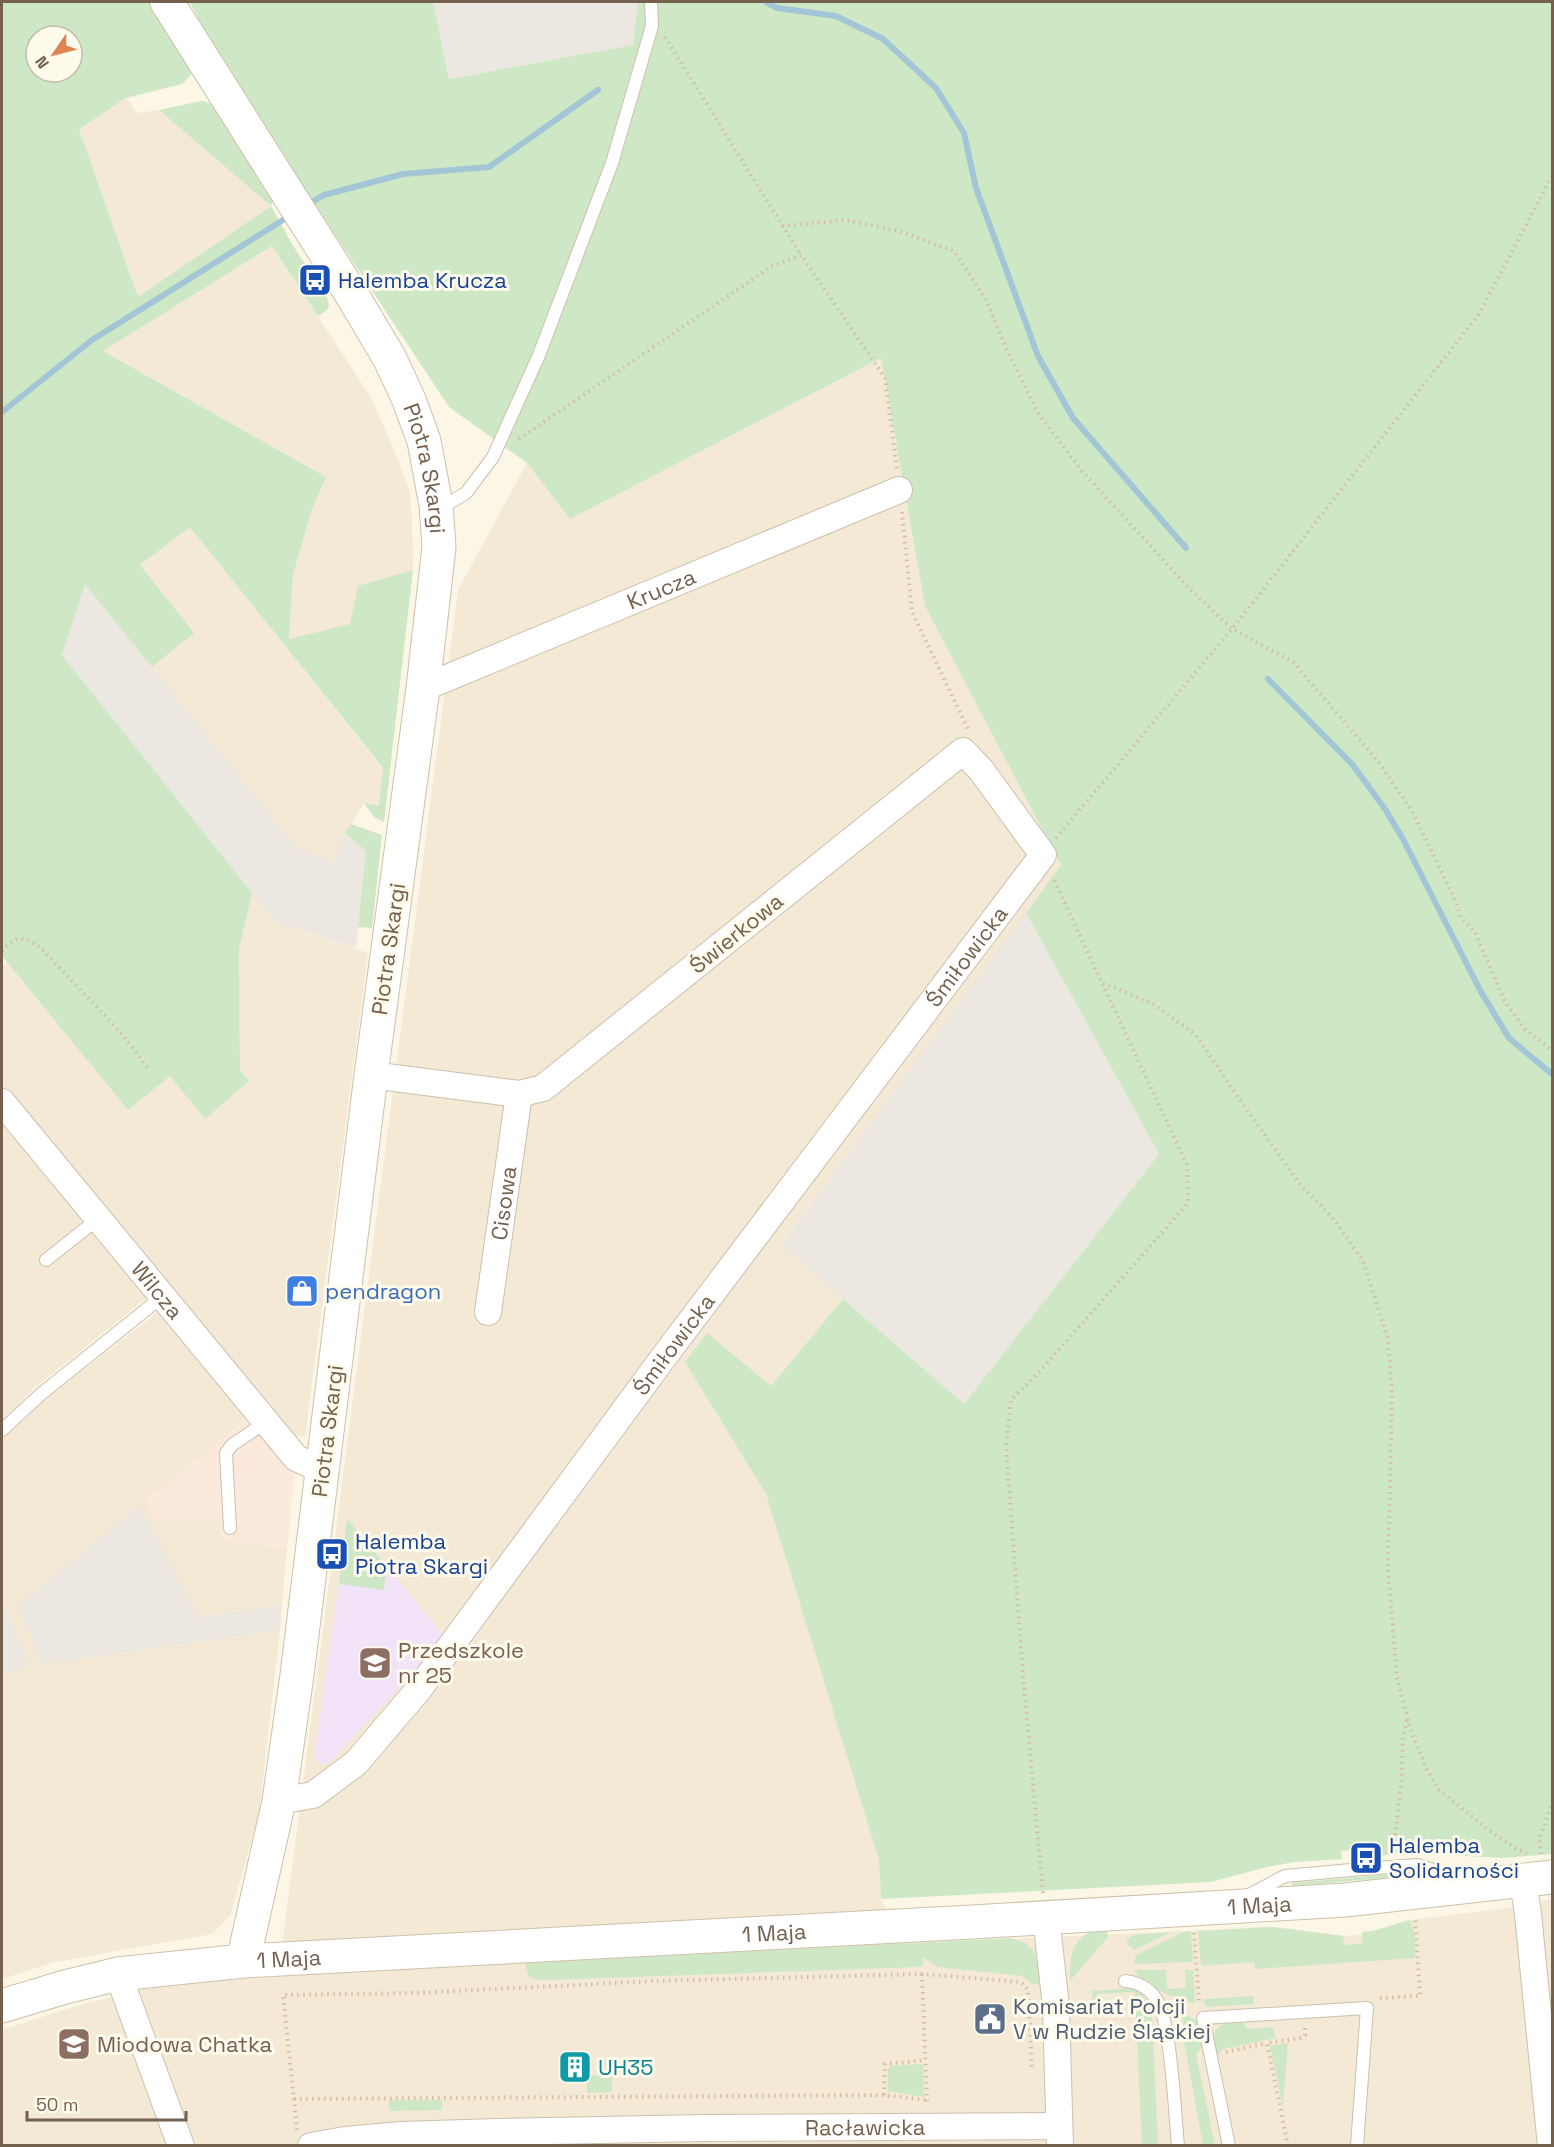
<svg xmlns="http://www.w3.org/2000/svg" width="1554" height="2147" font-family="'Space Grotesk',sans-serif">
  <rect width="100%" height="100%" fill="#fbf6e6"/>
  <path fill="#f3e9d5" d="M126,98l11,15 22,-3 112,96 -133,91 -59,-168z
    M272,246l98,150 23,51 17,45 2,30 1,48 -54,16 -8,38 -62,15 4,-64 18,-63 15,-35 -223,-126z
    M881,358l44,248 137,260 -281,378 62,55 -72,88 -64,-53 -22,28 81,132 113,366 2,39 23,45 369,-17 71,9 18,-1v-3l11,-1 37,-11 90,-11 52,-10v246h-1550v-115l71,-23 78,-20 127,-11 180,-1386 69,-127 43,56z
    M190,527l193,242 -4,37 -15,-3 -19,30 -12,30 -36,-15 -145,-181 41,-34 -53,-68z
    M252,893l22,28 94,32 -63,484 -11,-1 -292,-352v-117l5,-5 121,147 42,-33 70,-6 -1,-121z
    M2,1119l146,178 -115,92 -31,32z
    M159,1311l89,107 -102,83 9,18 66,1v20l66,8 -5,57 -83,12 -168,18 11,29 238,-34 -21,184 -29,102 -18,18 -157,28 -53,17v-305l28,-8 -28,-66v-160l49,-45z"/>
  <path fill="#fbe9db" d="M248,1418l47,52 -8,78 -66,-8v-20l-66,-1 -9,-18z"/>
  <path fill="#ece7e0" d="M433,2h205l-4,43 -185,34z
    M85,583l212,265 36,15 12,-30 21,18 -10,97 -82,-27 -212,-266z
    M1026,913l133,241 -195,250 -183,-159z
    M140,1506l59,111 83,-12 -2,25 -238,34 -24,-59z
    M2,1600l28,66 -28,8z"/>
  <path fill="#f3e3f8" d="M348,1519l97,118 -46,51 -68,73 -6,4 -9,-4 -1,-10z"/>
  <path fill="#cee8c5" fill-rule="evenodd" d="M2,2h150l41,66 -2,7 -9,9 -56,14 -47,31 59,168 133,-91 -112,-96 42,-9 6,1 8,4 59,94 -3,6 21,38 35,54 2,7 -2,5 -9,6 -46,-70 -169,105 223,126 -15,35 -18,63 -4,64 61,-15 8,-38 55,-16 -29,252 -10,-5 -10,-14 15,3 4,-38 -193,-241 -50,38 54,68 -42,34 -67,-83 -23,71 190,238 -13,56 1,121 9,11 -44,38 -35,-43 -42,34 -126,-154zM36,36h36v36h-36z
    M190,2h243l16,77 184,-34 5,-43h914v1852l-49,4 -90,-5 -53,4 -1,-8 -18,2 1,8 -48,3 -27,5 -56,15 -330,17 -2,-39 -113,-366 -81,-132 22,-29 64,53 72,-87 121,105 195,-250 -133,-241 35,-48 -136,-259 -44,-248 -311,161 -43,-56 -78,-56 -233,-352z
    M351,824l31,11 -10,93 -14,-1 8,-76 -21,-18z
    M347,1519l39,47 -2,24 -45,-6z
    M1416,1872l3,3 -126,11 -2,-3z
    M1410,1920l5,14v24l-160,11 -1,-7 -53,4 -3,-35 75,-4 70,9 1,9 19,-2 -1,-11 11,-1z
    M1097,1929h10l1,8 -38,44c-1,-23 2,-44 27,-52z
    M1191,1931l2,31 -59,2 2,-9 47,-23z
    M1171,1932l-37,18h-1l-1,-4h-4l-1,-6 6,-5z
    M1011,1938c28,7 27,21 31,46h-10l-10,-8 -85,-9 -12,-9h-2v7l-5,2 -370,13c-16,0 -21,0 -22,-17z
    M1185,1969l8,2 2,32c-21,-4 -50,-16 -61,-33h32l1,19 19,-1z
    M1134,1988l11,10 7,14 6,133h-16l-7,-153 -38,2 2,21 -5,1 -2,-25z
    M1254,1996l-1,8 -47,3 -3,-8z
    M1187,2015l11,7 5,23 -7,10 19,90h-12l-19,-104 -1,-23z
    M1240,2021l9,8 24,-2 2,11 -52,11 -7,8c-4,-25 -5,-33 24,-36z
    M1288,2043l-5,63 -13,-60z
    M602,2057l10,7v28l-25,1v-18h15z
    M920,2064l3,2 1,31 -36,-6v-21l2,-4z
    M389,2100h53v10l-53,1z"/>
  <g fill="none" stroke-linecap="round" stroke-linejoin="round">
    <path stroke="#a2c6d6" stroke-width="6" d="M766,2l11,6 59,8 47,23 53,49 28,45 12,55 62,168 35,62 113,130
      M307,205l17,-10 79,-21 86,-7 109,-77
      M2,412l90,-72 199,-125
      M1268,679l84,85 33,45 18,30 78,153 28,46 43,36"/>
    <defs>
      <path id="lane" d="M439,505l12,-3 15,-9 27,-36 46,-102 73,-192 40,-137 -1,-24
        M46,1260l53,-42
        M2,1430l39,-36 122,-98
        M230,1528l-4,-75 6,-8 34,-23
        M1247,1896l38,-20 66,-6 66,-5 39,12
        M1125,1981c12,1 24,7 31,18 15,20 19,117 22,147
        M1229,2146l-26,-128 164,-10 -10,138"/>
      <g id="street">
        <path id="s1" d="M423,688l476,-198"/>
        <path id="s2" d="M2,1102l294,356 13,6 13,1"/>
        <path id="s3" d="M488,1312l31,-218"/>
        <path id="s4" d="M279,1801l34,-6 43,-32 63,-74 247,-335 377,-499 -62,-85 -18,-19 -420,337 -24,6 -148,-19"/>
        <path d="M1523,1881l5,33 23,232"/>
        <path d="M1046,1917l10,90 4,139"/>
        <path d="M118,1974l63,172"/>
        <path id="s5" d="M311,2146l34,-6 56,-5 96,-3 207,-4 355,-2"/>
      </g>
      <g id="secondary">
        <path id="s6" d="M167,2l185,293 38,64 19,41 15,41 12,64 3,42 -16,141 -52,387 -74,600 -18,126 -36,160"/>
        <path id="s7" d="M2,2006l63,-19 53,-13 125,-13 729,-39 373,-22 207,-23"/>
      </g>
    </defs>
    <use href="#lane" stroke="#cdbfad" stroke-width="14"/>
    <use href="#street" stroke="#cdbfad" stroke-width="28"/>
    <use href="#secondary" stroke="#cfc0aa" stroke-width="35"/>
    <path stroke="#d5bda2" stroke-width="4" stroke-dasharray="1.5 4.5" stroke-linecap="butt" d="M665,37l136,218
      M782,226l63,-6 54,11 55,20 33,50 18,45 33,67 44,58 106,116 44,42 61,33 84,98 35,51 44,91 5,16 14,14 30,70 20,27 27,21
      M519,439l253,-173 29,-11 84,123 12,91
      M902,512l10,100 57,119
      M1056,838l176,-209 247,-315 73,-138
      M2,951c14,-17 23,-15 40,-2l80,85 26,34
      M1103,983l50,21 43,31 37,55 69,97 30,30 31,44 25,78 4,55 -4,176 9,107 13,51 16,40 12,21 48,39 29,20 12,5
      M1393,1853l8,-68 2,-46 4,-21
      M1541,1854l-2,-15 13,-35
      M1043,1893l-20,-218 -17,-229 5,-46 30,-30 147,-167 -1,-38 -134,-287
      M1194,1933l5,70
      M922,1974l5,128
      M1380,1998l40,-2 -5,-78
      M1226,2052l41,-9
      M884,2095l1,-31 40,-4
      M294,2099l590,-4 43,5
      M297,2130l-14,-135 133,-2 237,-12 269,-7 99,8 7,8 4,77
      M1288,2146l-21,-103 34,-5 4,-3v-8"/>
    <use href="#lane" stroke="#fff" stroke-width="12"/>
    <use href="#street" stroke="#fff" stroke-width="26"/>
    <use href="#secondary" stroke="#fff" stroke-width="33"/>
  </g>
  <defs>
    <symbol id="bus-square" viewBox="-11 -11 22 22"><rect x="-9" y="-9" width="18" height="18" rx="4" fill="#1a4fb4" stroke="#fefaec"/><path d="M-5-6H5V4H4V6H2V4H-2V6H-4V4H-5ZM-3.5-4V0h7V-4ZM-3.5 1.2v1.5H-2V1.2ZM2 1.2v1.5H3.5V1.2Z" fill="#fff"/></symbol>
    <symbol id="shop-square" viewBox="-11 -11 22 22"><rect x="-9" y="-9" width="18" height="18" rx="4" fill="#3f7fe0" stroke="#fefaec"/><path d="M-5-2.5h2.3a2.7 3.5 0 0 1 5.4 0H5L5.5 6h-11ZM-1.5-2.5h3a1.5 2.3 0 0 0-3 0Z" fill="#fff"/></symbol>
    <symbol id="school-square" viewBox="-11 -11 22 22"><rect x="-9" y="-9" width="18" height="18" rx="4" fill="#8d6e63" stroke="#fefaec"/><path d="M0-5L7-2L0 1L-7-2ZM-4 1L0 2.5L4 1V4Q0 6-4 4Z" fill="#fff"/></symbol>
    <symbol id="civic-square" viewBox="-11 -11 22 22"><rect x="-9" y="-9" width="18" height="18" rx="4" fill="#5c6f8a" stroke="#fefaec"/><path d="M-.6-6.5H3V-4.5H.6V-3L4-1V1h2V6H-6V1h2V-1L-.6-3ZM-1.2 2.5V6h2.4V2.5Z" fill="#fff"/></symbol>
    <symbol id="building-square" viewBox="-11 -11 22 22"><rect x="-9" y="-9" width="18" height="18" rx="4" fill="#0f9aa8" stroke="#fefaec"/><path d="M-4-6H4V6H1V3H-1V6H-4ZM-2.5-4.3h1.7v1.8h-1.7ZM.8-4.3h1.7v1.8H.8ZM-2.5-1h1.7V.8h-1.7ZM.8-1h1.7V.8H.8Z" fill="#fff"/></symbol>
  </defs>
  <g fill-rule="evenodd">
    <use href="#bus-square" x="296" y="261" width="38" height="38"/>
    <use href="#shop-square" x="283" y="1272" width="38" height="38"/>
    <use href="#bus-square" x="313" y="1535" width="38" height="38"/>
    <use href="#school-square" x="356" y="1644" width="38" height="38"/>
    <use href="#bus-square" x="1347" y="1839" width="38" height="38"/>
    <use href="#civic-square" x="971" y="2000" width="38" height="38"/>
    <use href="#school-square" x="55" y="2025" width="38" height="38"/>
    <use href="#building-square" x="556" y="2048" width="38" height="38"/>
  </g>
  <g text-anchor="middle" stroke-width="6" stroke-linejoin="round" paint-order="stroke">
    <g font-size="22" fill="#164399" stroke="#fefaec" text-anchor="start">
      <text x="338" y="288">Halemba Krucza</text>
      <text x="355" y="1549">Halemba<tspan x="355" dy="25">Piotra Skargi</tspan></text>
      <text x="1389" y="1853">Halemba<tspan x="1389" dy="25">Solidarności</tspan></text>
    </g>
    <g font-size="22" fill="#74604c" stroke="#fefaec">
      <text dy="8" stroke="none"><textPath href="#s6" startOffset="537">Piotra Skargi</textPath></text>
      <text dy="8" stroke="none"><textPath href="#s1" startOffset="258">Krucza</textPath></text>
      <text transform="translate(736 933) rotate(-39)" y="8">Świerkowa</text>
      <text transform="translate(388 949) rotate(-82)" y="8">Piotra Skargi</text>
      <text dy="8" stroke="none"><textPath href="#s4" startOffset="1100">Śmiłowicka</textPath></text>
      <text dy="8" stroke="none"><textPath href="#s3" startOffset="110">Cisowa</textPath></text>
      <text dy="8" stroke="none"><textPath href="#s2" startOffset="244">Wilcza</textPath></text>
      <text dy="8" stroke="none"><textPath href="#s4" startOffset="614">Śmiłowicka</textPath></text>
      <text transform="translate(327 1431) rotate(-83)" y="8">Piotra Skargi</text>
      <text dy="8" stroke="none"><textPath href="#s7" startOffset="1264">1 Maja</textPath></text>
      <text dy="8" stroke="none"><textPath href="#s7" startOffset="778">1 Maja</textPath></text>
      <text dy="8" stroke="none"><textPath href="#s7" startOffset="292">1 Maja</textPath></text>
      <text dy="8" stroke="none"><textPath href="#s5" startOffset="555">Racławicka</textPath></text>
    </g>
    <g font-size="22" fill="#366cbe" stroke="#fefaec" text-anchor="start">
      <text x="325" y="1299">pendragon</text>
    </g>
    <g font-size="22" fill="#785e54" stroke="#fefaec" text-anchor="start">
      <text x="398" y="1658">Przedszkole<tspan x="398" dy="25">nr 25</tspan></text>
      <text x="97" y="2052">Miodowa Chatka</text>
    </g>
    <g font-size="22" fill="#4e5e75" stroke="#fefaec" text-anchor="start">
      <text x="1013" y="2014">Komisariat Polcji<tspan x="1013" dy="25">V w Rudzie Śląskiej</tspan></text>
    </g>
    <g font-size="22" fill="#0d838f" stroke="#fefaec" text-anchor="start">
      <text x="598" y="2075">UH35</text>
    </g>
  </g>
  <rect width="1554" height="2147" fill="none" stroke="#74604c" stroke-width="6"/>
  <g transform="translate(54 54) rotate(235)"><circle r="28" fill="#fefaec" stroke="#c7bcac" stroke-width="1.5"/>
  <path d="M0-4.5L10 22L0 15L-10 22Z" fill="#e08551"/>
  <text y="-9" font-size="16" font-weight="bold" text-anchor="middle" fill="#74604c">N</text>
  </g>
  <path d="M27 2111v9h159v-9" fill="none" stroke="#74604c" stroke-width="3"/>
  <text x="36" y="2111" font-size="18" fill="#74604c" stroke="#fefaec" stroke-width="4.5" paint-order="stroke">50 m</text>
</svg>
